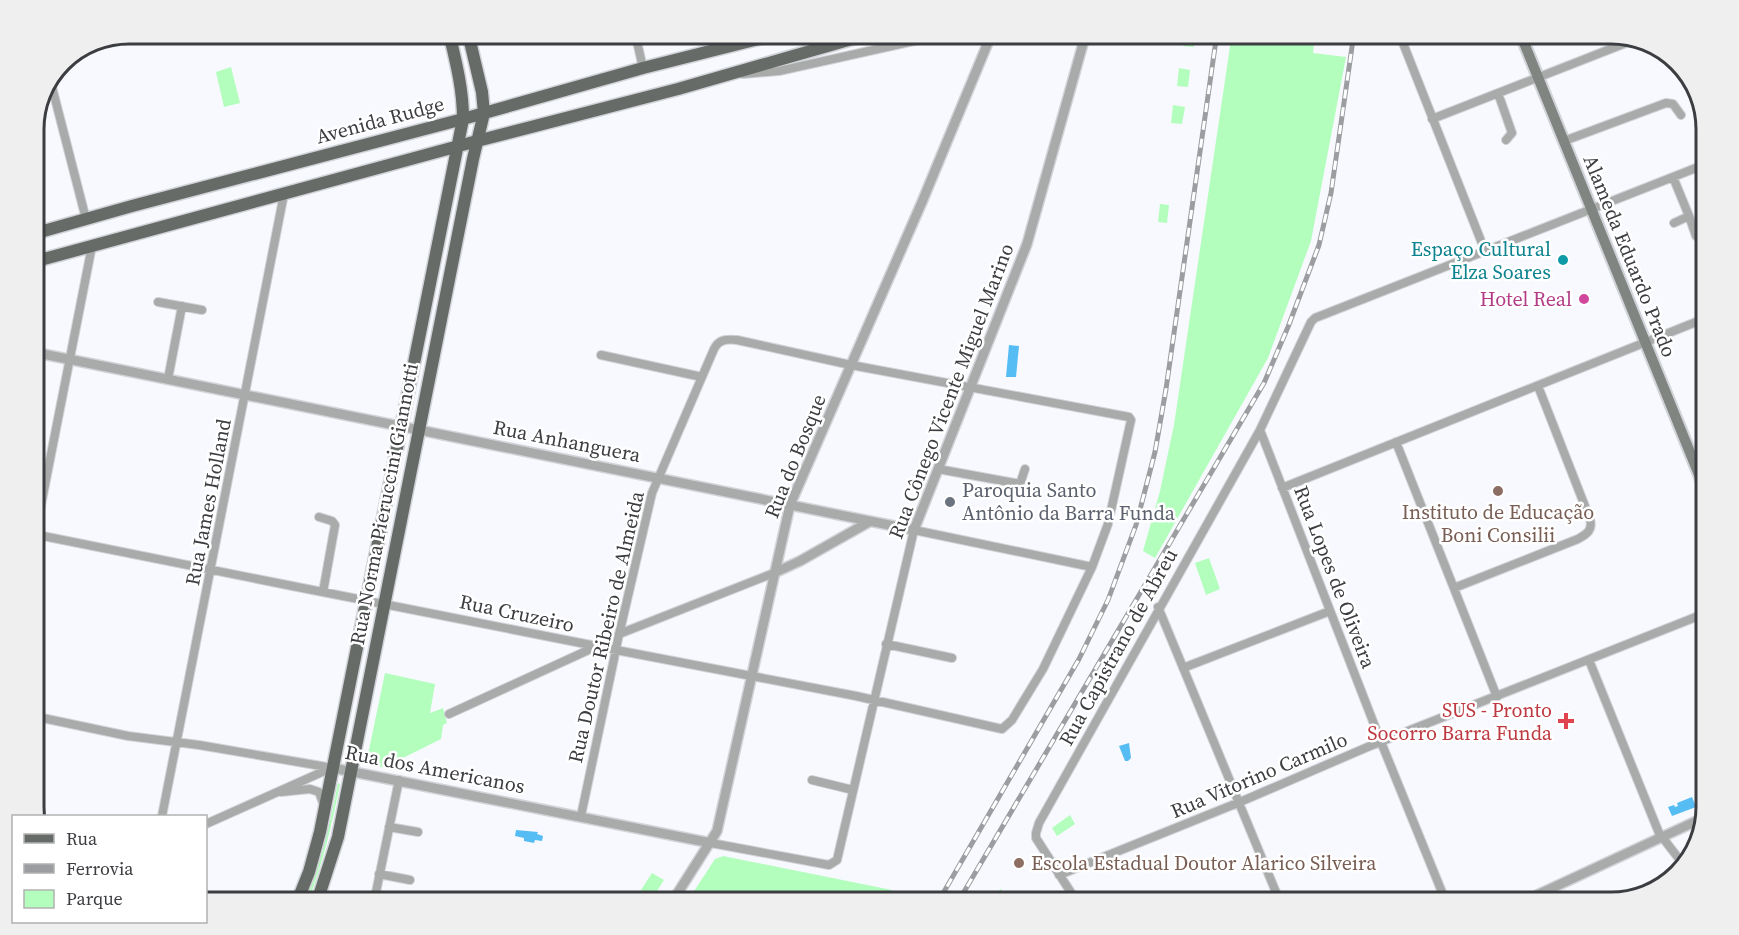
<svg xmlns="http://www.w3.org/2000/svg" width="1739" height="935" font-family="'Source Serif 4',serif">
  <rect width="100%" height="100%" fill="#f7f9fe"/>
  <path fill="#b3fdbd" d="M1185,33h11l-2,14 -11,-1z
    M1232,33h83l-2,20 33,4 -35,184 -43,117 -113,200 -12,-7 17,-60 14,-66z
    M231,67l9,36 -16,4 -8,-35z
    M1179,68l11,2 -2,17 -11,-1z
    M1173,105l12,2 -3,17 -11,-1z
    M1160,204l9,1 -2,18 -9,-1z
    M1209,558l11,31 -14,6 -11,-32z
    M385,673l50,11 -5,29 13,-5 4,15 -4,2 -2,14 -46,23 -1,7 -28,-5z
    M338,783l2,1c-8,40 -17,79 -32,118h-3c16,-39 25,-78 33,-119z
    M1070,815l5,9 -18,12 -5,-8z
    M723,856l169,34 -11,12h-194l28,-43z
    M652,873l12,7 -14,22 -13,-6z
    M1001,889l8,13h-25l-1,-1z"/>
  <path fill="#56bcf4" d="M1009,345l10,1 -3,31h-10z
    M1129,743l2,15 -3,3h-3l-6,-15z
    M1692,797l4,10 -24,9 -4,-9 6,-2 1,2 3,-1 -1,-3z
    M516,830l22,2 -1,2 6,2 -1,5 -7,-1 -1,3 -10,-2v-3l-9,-2z"/>
  <g fill="none" stroke-linecap="round" stroke-linejoin="round">
    <defs>
      <path id="minor" d="M635,33l8,35
        M1399,33l86,218
        M743,74l36,-3 171,-38
        M51,83l35,136
        M1498,93l14,40 -6,7
        M1432,119l204,-80
        M1564,141l102,-38 7,1 8,11
        M1673,177l16,39 -15,7
        M1689,216l7,20
        M158,302l44,8
        M601,355l101,22
        M168,379l14,-73
        M1260,430l121,312 65,160
        M1396,442l101,255
        M938,469l82,15 5,-15
        M1282,488l424,-170
        M319,517l13,4 3,4 -12,67
        M33,534c187,39 376,74 563,112l20,4 240,46 146,33 10,-9 31,-51 49,-102 16,-43 23,-104 -2,-3 -278,-52 -114,-25c-10,-1 -18,-1 -23,9l-62,144 -34,146 -4,20 -33,157
        M33,546l59,-300
        M1454,588l124,-49c9,-5 15,-9 12,-20l-52,-133
        M1158,607l122,295
        M619,634l155,-61
        M886,644l66,14
        M1589,660l70,173 24,31
        M1183,668l147,-57
        M449,714l146,-67
        M33,716l95,20 71,9 134,23
        M812,780l41,10
        M281,792l29,-3 9,3 4,11
        M162,816l122,-622
        M206,824l125,-56
        M389,827l29,5
        M711,843l118,22 8,-5 77,-330 178,37
        M379,874l31,6
        M1059,875l181,-73 130,-56 336,-133
        M374,902l25,-122
        M1077,902l-41,-64v-5l3,-10 221,-393 51,-108 4,-4 391,-154
        M1137,902l12,-6 7,6
        M1266,902l11,-7"/>
      <path id="tertiary" d="M33,352l881,178 113,-286 59,-211
        M774,573l26,-12 69,-39
        M333,768l378,75
        M672,902l45,-71 73,-326 132,-303 70,-169
        M1522,902l181,-84"/>
      <path id="secondary" d="M1520,33l186,459"/>
      <path id="primary" d="M33,234l99,-28 331,-87 180,-51 139,-35
        M33,262l444,-121 201,-52 195,-56
        M297,902l12,-30 11,-40 143,-713c0,-30 -7,-57 -14,-86
        M317,902l21,-65 135,-678 11,-46 -2,-21 -14,-59"/>
    </defs>
    <use href="#minor" stroke="#d2d3d8" stroke-width="10"/>
    <use href="#tertiary" stroke="#d2d3d8" stroke-width="12"/>
    <use href="#secondary" stroke="#d2d3d8" stroke-width="14"/>
    <use href="#primary" stroke="#d2d3d8" stroke-width="15"/>
    <use href="#minor" stroke="#a8aba9" stroke-width="8"/>
    <use href="#tertiary" stroke="#a8aba9" stroke-width="9"/>
    <use href="#secondary" stroke="#818582" stroke-width="10"/>
    <use href="#primary" stroke="#666b67" stroke-width="12"/>
    <defs>
      <path id="rail" d="M938,902l141,-243 29,-59 28,-75 19,-73 11,-63 51,-356
        M958,902l306,-519 24,-56 31,-82 12,-52 23,-160"/>
    </defs>
    <use href="#rail" stroke="#9b9da1" stroke-width="5"/>
    <use href="#rail" stroke="#fff" stroke-width="3" stroke-dasharray="9" stroke-linecap="butt"/>
  </g>
  <circle fill="#0f9aa8" stroke="#fff" stroke-width="2" cx="1563" cy="260" r="6"/>
  <circle fill="#d1479c" stroke="#fff" stroke-width="2" cx="1584" cy="299" r="6"/>
  <g fill="#8d6e63" stroke="#fff" stroke-width="2">
    <circle cx="1498" cy="491" r="6"/>
    <circle cx="1019" cy="863" r="6"/>
  </g>
  <circle fill="#6b7280" stroke="#fff" stroke-width="2" cx="950" cy="502" r="6"/>
  <path fill="#e0444e" stroke="#fff" stroke-width="2" d="M1563 712h6v6h6v6h-6v6h-6v-6h-6v-6h6z"/>
  <g text-anchor="middle" stroke-width="5" stroke-linejoin="round" paint-order="stroke">
    <g font-size="20" fill="#3c3d40" stroke="#fff">
      <text transform="translate(380 120) rotate(-15)" y="7">Avenida Rudge</text>
      <text transform="translate(1630 256) rotate(68)" y="7">Alameda Eduardo Prado</text>
      <text transform="translate(951 391) rotate(-69)" y="7">Rua Cônego Vicente Miguel Marino</text>
      <text transform="translate(567 441) rotate(11)" y="7">Rua Anhanguera</text>
      <text transform="translate(795 456) rotate(-68)" y="7">Rua do Bosque</text>
      <text transform="translate(208 502) rotate(-79)" y="7">Rua James Holland</text>
      <text transform="translate(384 504) rotate(-79)" y="7">Rua Norma Pieruccini Giannotti</text>
      <text transform="translate(1335 577) rotate(69)" y="7">Rua Lopes de Oliveira</text>
      <text transform="translate(517 613) rotate(12)" y="7">Rua Cruzeiro</text>
      <text transform="translate(606 627) rotate(-77)" y="7">Rua Doutor Ribeiro de Almeida</text>
      <text transform="translate(1118 647) rotate(-61)" y="7">Rua Capistrano de Abreu</text>
      <text transform="translate(435 769) rotate(11)" y="7">Rua dos Americanos</text>
      <text transform="translate(1259 775) rotate(-23)" y="7">Rua Vitorino Carmilo</text>
    </g>
    <g font-size="20" fill="#0d838f" stroke="#fff" text-anchor="end">
      <text x="1551" y="256">Espaço Cultural<tspan x="1551" dy="23">Elza Soares</tspan></text>
    </g>
    <g font-size="20" fill="#b23c85" stroke="#fff" text-anchor="end">
      <text x="1572" y="306">Hotel Real</text>
    </g>
    <g font-size="20" fill="#5b616d" stroke="#fff" text-anchor="start">
      <text x="962" y="497">Paroquia Santo<tspan x="962" dy="23">Antônio da Barra Funda</tspan></text>
    </g>
    <g font-size="20" fill="#785e54" stroke="#fff">
      <text x="1498" y="519">Instituto de Educação<tspan x="1498" dy="23">Boni Consilii</tspan></text>
      <text x="1031" y="870" text-anchor="start">Escola Estadual Doutor Alarico Silveira</text>
    </g>
    <g font-size="20" fill="#be3a42" stroke="#fff" text-anchor="end">
      <text x="1552" y="717">SUS - Pronto<tspan x="1552" dy="23">Socorro Barra Funda</tspan></text>
    </g>
  </g>
  <path d="M0 0H1739V935H0ZM129 44H1611A85 85 0 0 1 1696 129V807A85 85 0 0 1 1611 892H129A85 85 0 0 1 44 807V129A85 85 0 0 1 129 44Z" fill="#efeff0" fill-rule="evenodd"/>
  <path fill="none" stroke="#3c3d40" stroke-width="3" d="M129 44H1611A85 85 0 0 1 1696 129V807A85 85 0 0 1 1611 892H129A85 85 0 0 1 44 807V129A85 85 0 0 1 129 44Z"/>
  <rect x="12" y="815" width="195" height="108" fill="#ffffff" stroke="#b1b1b3" stroke-width="1.5"/>
  <rect x="24" y="834" width="30" height="9" fill="#666b67" stroke="#b1b1b3" stroke-width="1.5"/>
  <text x="66" y="845" font-size="18" fill="#3c3d40">Rua</text>
  <rect x="24" y="864" width="30" height="9" fill="#9b9da1" stroke="#b1b1b3" stroke-width="1.5"/>
  <text x="66" y="875" font-size="18" fill="#3c3d40">Ferrovia</text>
  <rect x="24" y="890" width="30" height="18" fill="#b3fdbd" stroke="#b1b1b3" stroke-width="1.5"/>
  <text x="66" y="905" font-size="18" fill="#3c3d40">Parque</text>
</svg>
